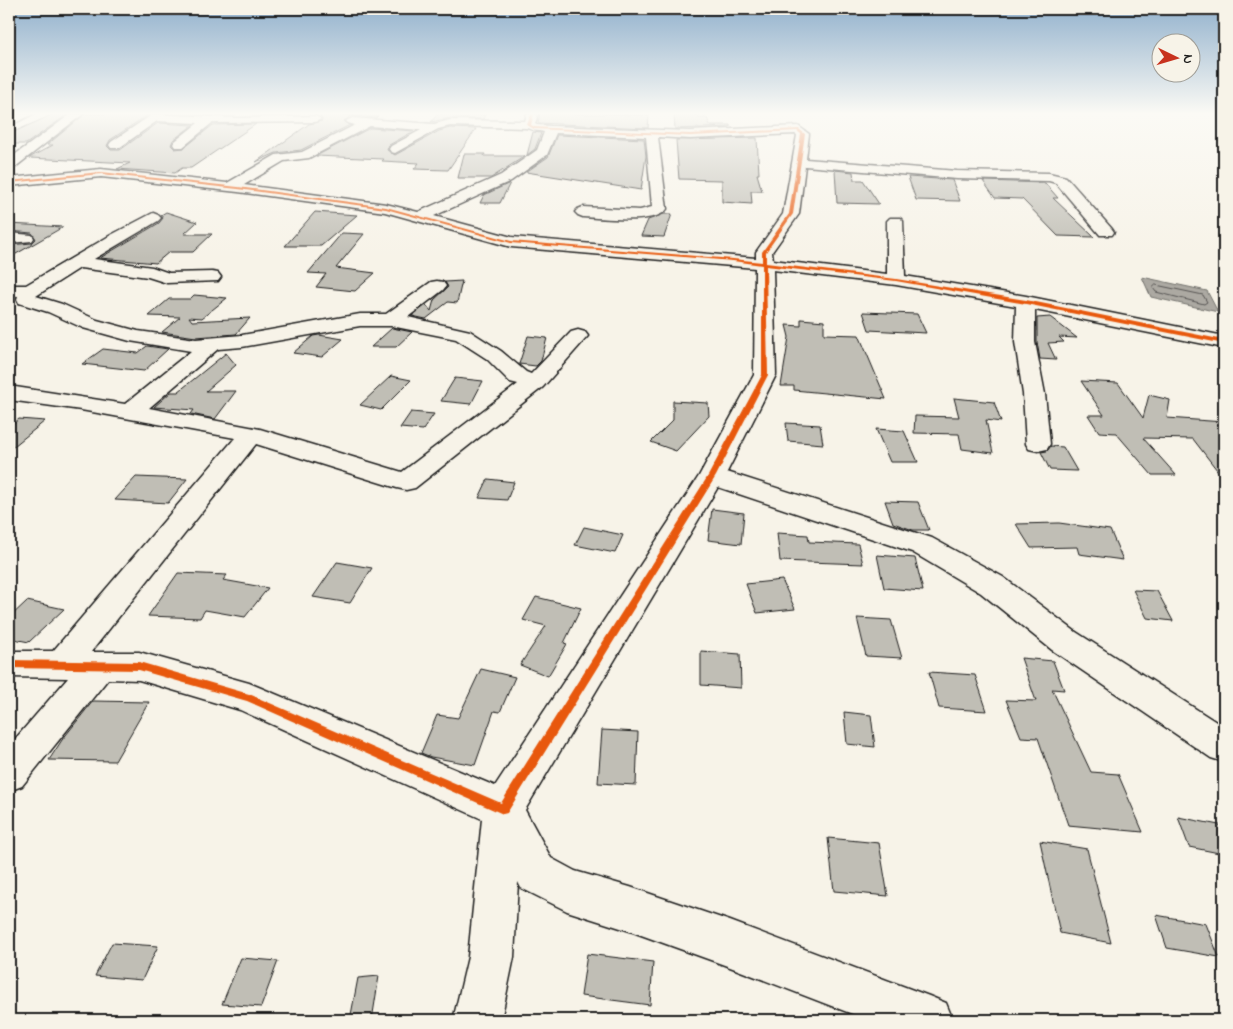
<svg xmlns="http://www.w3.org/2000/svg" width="1233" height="1029" font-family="'Indie Flower',sans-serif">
  <rect width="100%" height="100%" fill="#f7f3e8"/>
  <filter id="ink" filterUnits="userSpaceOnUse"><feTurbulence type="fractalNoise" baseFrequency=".02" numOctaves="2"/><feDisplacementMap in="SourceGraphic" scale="10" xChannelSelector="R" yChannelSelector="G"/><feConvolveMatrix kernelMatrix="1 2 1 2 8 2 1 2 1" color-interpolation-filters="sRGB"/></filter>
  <g filter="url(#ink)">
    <path fill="#aca9a2" stroke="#72716c" d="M1142,277l65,14 11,21 -67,-15z"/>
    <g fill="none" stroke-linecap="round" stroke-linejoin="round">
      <path stroke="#565452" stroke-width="1" d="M1156,285l47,10 4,7 -3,2 -48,-12 -3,-4z"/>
    </g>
    <path fill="#c0beb5" stroke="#1c1c1c" d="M54,114h14l-42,30h-17v-10z
      M85,114h64l-39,26 -3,6 4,4h9l38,-27 35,2 -20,15 -2,5 4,4 9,-1 29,-23 43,-1 -65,44h-9l-7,5 -58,-4 13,-6 -101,-5 24,-13h-6z
      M438,114l47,1 -2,4 -33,-1 -19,4z
      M540,114h74l35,2 -1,12 -110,-5z
      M674,114l24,1v3h9l3,7h20v2l-55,2z
      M320,115l58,1 -2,2 -25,-2 -7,5 6,4 -49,25 -25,3 -20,9 53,-38 13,-3z
      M370,128l44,3 -25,14 -2,5 8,5 44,-24 11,-3 26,1 -28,41 -34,-1 5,-6 -37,-2 2,-2 -68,-3z
      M533,132l8,1 -6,16 -8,6z
      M557,135l87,4 2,17 -5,34 -115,-18 22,-15z
      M757,138l2,36h-2l5,17h-11l1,13 -30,-2v-22l-43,-1 -3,-39z
      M464,154h21l-1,2h41l-34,22h-33z
      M835,170l18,2 1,8h9l16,24 -42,-1z
      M908,177l44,3 8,21 -44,-1z
      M983,181l62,2 13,15h-5l41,39 -36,-1 -36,-37 -27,-1z
      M510,183l-10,20h-20l4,-8z
      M166,212l31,10 -13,12h28l-19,18h-24l-13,11 -56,-5 59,-35 4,-5 -2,-3z
      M315,212l42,3 -36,31h-36z
      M664,214h8l-8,23 -23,-1 7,-16z
      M9,224l54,3 -54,31v-13l23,-2 4,-4 -4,-6 -23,-2z
      M342,233l22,1 -28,34 39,5 -20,18 -39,-4 10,-13 -18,-1z
      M462,281l-5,22 -9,-1 -22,17 -14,-3 14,-11 5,6 3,-11 14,-13 -3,-5z
      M194,295l33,3 -25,20 -13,-1 3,4 58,-3 -14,16 -40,3 -34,-5 18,-15 -31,-1 20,-17h21z
      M863,312l54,2 9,19 -57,-3z
      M1050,317l27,21 -18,-1 5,5 -16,1 8,17 -16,-1 -3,-17v-24z
      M801,319l23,2v13l35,1 27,64 -92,-9v-4h-13l8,-49 -3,-12 15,1z
      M392,328l20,4 -16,15h-25z
      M319,335l24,4 -21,18 -29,-4 20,-17z
      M528,336l19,2 -6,23 -5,5 -17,-2z
      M147,346l21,3 -24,22 -62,-7 21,-15 35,4z
      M226,353l10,12 -30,26h30l-21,28 -24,-5 3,-4 -40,-3 17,-15h7z
      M391,376l20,4 -30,30 -21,-5z
      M455,378l28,3 -12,23 -30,-3z
      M1081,381l37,2 25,35 6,-23 21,5 -3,18 57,4v57l-31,-40 -50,-1 33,37h-24l-36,-42 -17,-1 -11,-17h16z
      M954,398l40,4 7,20 -15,-2 7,33 -31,-4 -3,-15 -45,-1 1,-17 44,1z
      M673,401l35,2 1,13 -33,35 -25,-9 22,-22z
      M411,412l23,2 -11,16 -23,-2z
      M19,419l26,2 -36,29v-23z
      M786,423l34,2 3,19 -35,-3z
      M876,429l28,2 14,31h-28z
      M1051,446l12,1 14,24 -27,-1 -9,-18 6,-1z
      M136,477l51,2 -19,24 -53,-3z
      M488,479l26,3 -7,18 -28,-2z
      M885,501l33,1 11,28h-16l-20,-7z
      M712,509l32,4 -3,31 -33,-4z
      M1059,523l51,7 13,30 -44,-6 -2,-7 -46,1 -15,-24z
      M584,527l39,8 -8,18 -40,-8z
      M777,533l31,2 1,7 49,2 5,20 -83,-3z
      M877,555l38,3 8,33 -39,-3z
      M337,562l35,6 -22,35 -37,-6z
      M178,573l49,2 -4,5 45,8 -23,29 -40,-7 -5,8 -52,-2z
      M782,580l13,29 -38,4 -11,-29z
      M1133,590l24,1 16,30 -26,-3z
      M536,597l45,11 -17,35 3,1 -19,32 -28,-11 26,-39 -23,-6z
      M27,601l37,8 -35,33 -20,-4v-20z
      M857,618l34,2 11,38 -36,-2z
      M701,651l39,3 1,34 -40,-3z
      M1021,658l32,3 11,29 -12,-1 39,83 27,2 25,58 -75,-7 -30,-87 -17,-1 -15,-37 30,1z
      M481,669l34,8 -15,35 -6,-1 -19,54 -44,-8 -10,-4 16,-38 21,3z
      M929,672l46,3 12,36 -48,-3z
      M93,701l56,1 -34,59 -66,-1 13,-20z
      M844,712l27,3 4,32 -28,-3z
      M602,730l36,2 -2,53 -38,-2z
      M1178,817l46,9v28l-35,-7z
      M828,838l51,5 9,53 -54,-5z
      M1040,841l47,8 24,94 -51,-10z
      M1156,915l50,9 13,33 -52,-9z
      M112,943l46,3 -16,34 -47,-4z
      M587,954l66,8 -3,43 -69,-9z
      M241,958l37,3 -17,46 -39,-3z
      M379,976l-7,44h-22l8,-42z"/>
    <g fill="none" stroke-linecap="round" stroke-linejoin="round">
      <defs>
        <path id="minor" d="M19,114h14l-24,12v-7z
          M153,114l84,4 78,-2 6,3 -6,3 -103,1 -29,24h-8l-2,-3 2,-3 23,-18 -41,-2 -38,27h-8l-2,-3 2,-3z
          M527,114h11l-3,10 2,1 14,1 139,5 108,-5 11,8 -3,25 151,12 92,2 17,4 46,52 2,3 -2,3h-12l-44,-52 -7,-2 -92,-2 -152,-13 -6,48 -27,38 1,8 114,14v-53l3,-3h10l3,3 2,55 121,20 198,40v12l-189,-38v32l10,52 5,50 -3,5 -9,2 -9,-2 -3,-5 -3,-50 -8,-52 1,-36 -120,-21 -123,-15 3,105 -49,97 205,66 71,39 73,55 148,95v35l-13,-4 -159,-108 -71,-57 -69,-41 -194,-65 -193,323 26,48 24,13 55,16 100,34 199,75 17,7 7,17h-85l-138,-53 -100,-36 -63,-20 -46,-23 -3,-6 -4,75 -13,63h-48l15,-63 14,-138 -242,-109 -101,-30 -31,-1 -86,107 -13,5v-45l59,-68 -59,-1v-26h44l182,-213 -154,-28 -72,-10v-14l116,18 66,-53 -61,-10 -47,-13 -35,-16 -29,-9 -2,-4 1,-3 -9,-1v-10h17l85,-50 42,-22 5,2 3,3 -3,3 -64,38 58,8 17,6 43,-1 6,1 3,4 -3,4 -51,2 -19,-6 -68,-9 -44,28 26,8 35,16 41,11 58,8 46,-4 118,-21h26l45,-32 6,-1 6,1 3,4 -3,4 -35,27 62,14 31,20 25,21 5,2 40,-42 7,-2 7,2 3,4 -45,51 -128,101 -9,2 -9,-2 -141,-44 -165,208h48l110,31 246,103 204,-310 55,-101 1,-107 -244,-21 -126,-35 -147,-20 -137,-15 -92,9v-8l92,-9 126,14 49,-28 26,-3 53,-27 -7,-2 -2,-2 6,-3 82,6 16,-4 75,1zM370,126l51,4 -30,16 -2,3 2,3 4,1 43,-24 12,-3 76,2 18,4 -7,18 -36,25 -83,37 -32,-8 -142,-19 40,-24 25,-3zM556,133l90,4 6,70 -12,3 -57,-3 -5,2 -3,3 3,3 5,2c19,1 73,8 84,-8l-9,-72 32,2 105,-5 2,1 -14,79 -27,38v6l-244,-21 -78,-21 77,-35 36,-26zM360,326h31l65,13 31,20 23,23 8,2 -116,88 -142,-43 -111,-21 69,-59 24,-2z
          M9,233l23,2 2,3 -2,3 -23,2z"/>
        <path id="major" d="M71,114h12l-69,54 -5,1v-10z"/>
      </defs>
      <use href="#minor" stroke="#1c1c1c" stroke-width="3"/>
      <use href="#major" stroke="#1c1c1c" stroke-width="3"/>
      <use href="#minor" fill="#f7f3e8" fill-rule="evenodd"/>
      <use href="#major" fill="#f7f3e8" fill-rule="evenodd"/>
      <defs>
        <path id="cycleway" d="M531,114h3l-3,11 4,2 16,1 139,6 109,-5 6,5 -12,80 -27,38v11l130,16 130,21 198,40v4l-198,-40 -130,-23 -130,-15 2,109 -52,101 -209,337 -4,1 -256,-113 -108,-31 -130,-2v-8l130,2 110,32 252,109 207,-327 54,-101v-110l-29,-4 -222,-18 -125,-34 -148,-20 -137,-15 -92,9v-2l92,-9 137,15 148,20 125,34 222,18 29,3v-10l27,-38 12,-80 -4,-3 -107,5 -156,-7 -7,-4z"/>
      </defs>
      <use href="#cycleway" stroke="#f7f3e8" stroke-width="3"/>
      <use href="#cycleway" fill="#e8590c" fill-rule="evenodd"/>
    </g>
  </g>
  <linearGradient id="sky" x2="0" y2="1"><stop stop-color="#90b0cc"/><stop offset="0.44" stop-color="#fbfaf5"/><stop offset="1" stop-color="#fbfaf5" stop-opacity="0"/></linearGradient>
  <rect width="1233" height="258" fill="url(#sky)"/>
  <rect width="1233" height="1029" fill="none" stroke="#f7f3e8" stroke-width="30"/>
  <rect x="15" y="15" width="1203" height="999" fill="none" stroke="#1c1c1c" stroke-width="2" filter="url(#ink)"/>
  <g transform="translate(1176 58) rotate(95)"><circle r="24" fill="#f7f3e8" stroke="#9f9d96"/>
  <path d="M0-4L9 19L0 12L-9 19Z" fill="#c8321e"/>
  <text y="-8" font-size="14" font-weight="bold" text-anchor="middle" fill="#1c1c1c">N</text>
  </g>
</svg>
